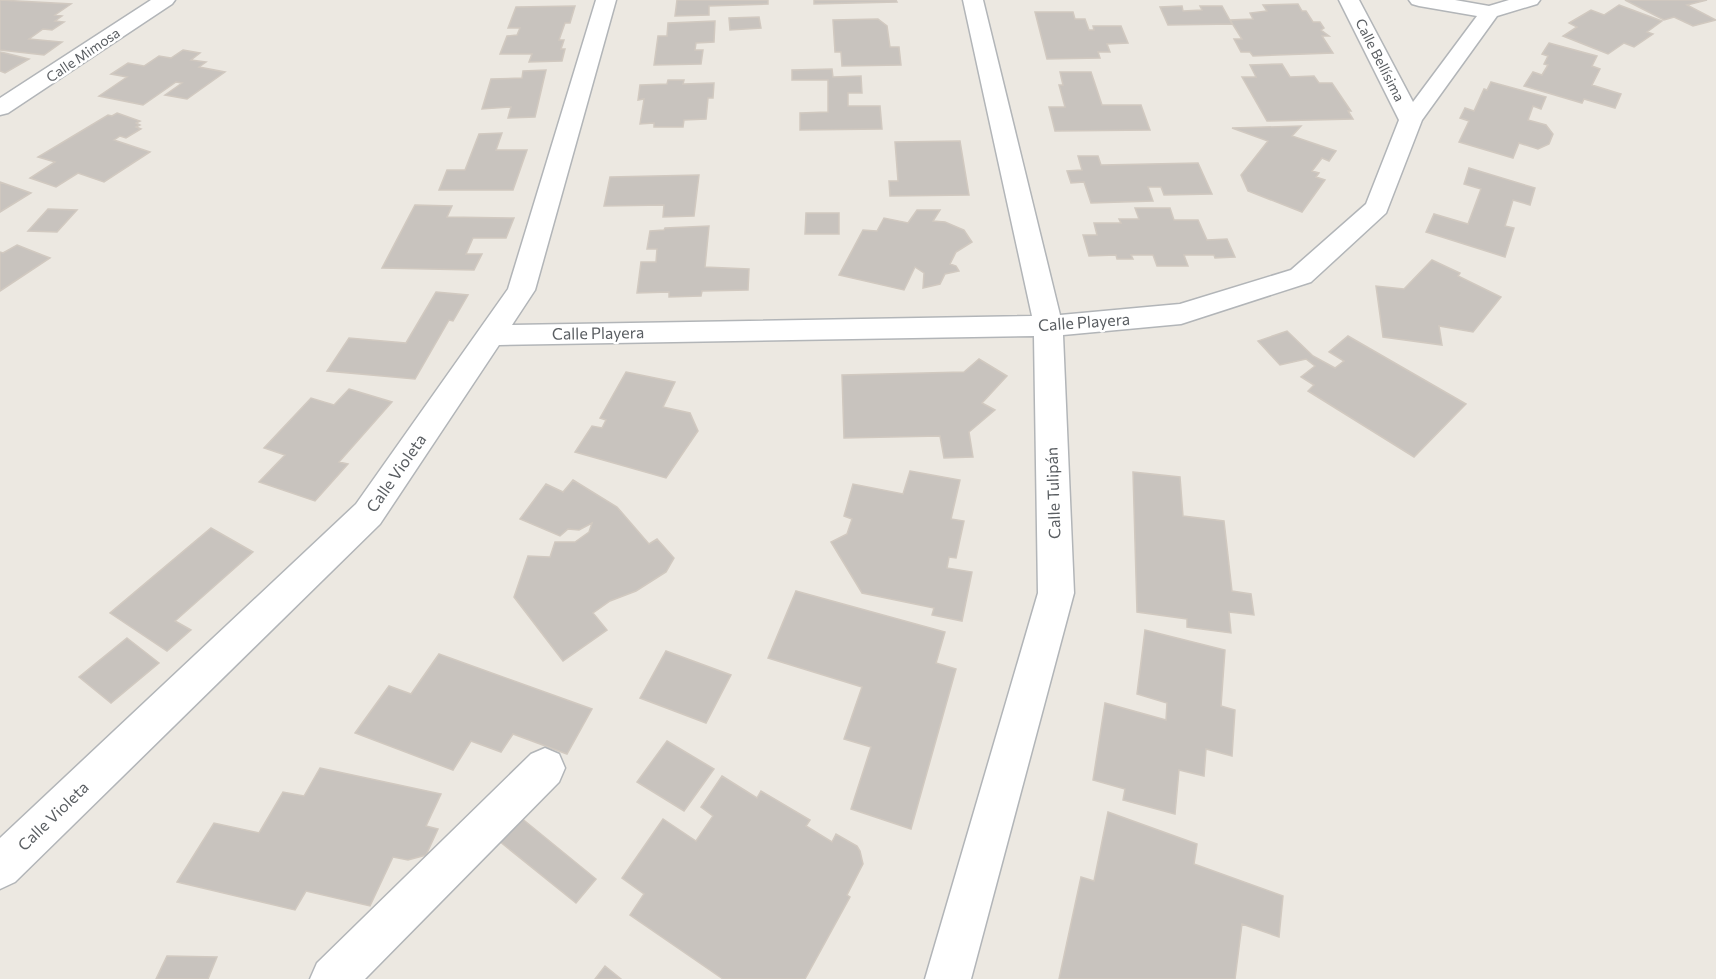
<svg xmlns="http://www.w3.org/2000/svg" width="1716" height="979" font-family="Commissioner,sans-serif">
  <rect width="100%" height="100%" fill="#ece8e1"/>
  <path fill="#c8c3be" stroke="#d1c9c0" stroke-width="1.5" d="M0,0l71,4 -16,11 7,1 -7,5 9,1 -12,8 -9,-1 -14,10 33,3 -18,13 -44,-5z
    M677,0h91v4l-59,2v9l-34,1z
    M814,0h82l1,2 -83,2z
    M1625,0h82l-20,5 29,15 -23,6 -19,-9 -10,3z
    M1298,4l4,7h4l7,11h7l4,6 -3,2 8,6h-7l11,17 -80,3 -3,-4h-9l-7,-13h8l-12,-19 23,-1 -3,-6 17,-2 -4,-6z
    M1619,5l43,16 -15,11 6,2 -19,13 -10,-4 -16,11 -45,-18 14,-9 -8,-4 22,-13 13,5z
    M575,6l-5,17h-5l-6,17h5l-3,9h4l-3,12 -33,1 3,-8h-32l7,-18 10,-1 3,-7h-12l8,-21z
    M1182,6l1,5 19,-1 -2,-4h22l10,18 -64,1 -8,-18z
    M1035,12h38l2,7h10l4,11h5l-1,-4h28l7,17 -21,1 3,8h-12l2,6 -53,1z
    M759,17l2,11 -31,2 -1,-12z
    M878,19l9,7 3,21h9l2,18 -59,1 -1,-14h-6l-2,-32z
    M715,21l-1,21 -18,1 -1,7h8l-2,14 -47,1 4,-29h9l1,-13z
    M1549,43l48,13 -5,10 8,3 -8,16 29,9 -6,14 -31,-9 -2,4 -58,-17 9,-14 9,3 6,-10 -4,-1 4,-8 -6,-2z
    M183,50l17,3 -9,7 15,2 -7,5 26,5 -38,27 -22,-4 17,-12 -6,-1 -33,23 -44,-9 28,-19 -16,-3 17,-11 16,3 15,-10 12,2z
    M0,52l5,1 24,6 -24,14 -5,-2z
    M1282,64l8,13 24,-1 5,7h13l19,28h-3l5,8 -86,2 -25,-44h14l-6,-12z
    M832,69l1,8 28,-1 1,17h-14v13h32l2,23 -82,1v-17l28,-1v-32h-36v-10z
    M546,70l-11,47 -27,1 3,-11 -29,2 9,-30 31,-1 1,-7z
    M1060,72h31l11,33h39l9,25 -95,1 -6,-24h16l-6,-22h4z
    M668,80h16l-1,4 31,-1 -1,15h-5l-2,21 -22,1 -1,7h-29v-4l-14,1 4,-25 -6,1 2,-15 27,-1z
    M1491,82l55,15 -5,12 -8,-3 -5,14 18,5 7,9 -4,10 -11,5 -19,-6 -6,15 -54,-16 10,-21 -9,-3 5,-10 9,3 10,-22 3,1z
    M117,113l23,8 -4,2 4,2 -4,2 5,2 -15,9 -6,-2 -6,4 36,12 -46,30 -26,-9 -22,14 -26,-9 25,-16 -17,-5 70,-42 4,1z
    M1301,126l-9,10 44,15 -7,10 -7,-3 -10,13 7,2 -3,4 9,3 -23,32 -54,-21 -7,-16 27,-34 -36,-13z
    M502,133l-6,17h31l-14,40h-74l8,-20h18l14,-36z
    M960,141l9,54 -79,1 -1,-15h9l-3,-39z
    M1078,156h20l3,9 97,-2 14,31 -48,1 -3,-8h-13l5,14 -62,2 -7,-21 -13,1 -4,-12 15,-1z
    M1469,168l66,20 -5,17 -17,-5 -8,26 9,2 -9,29 -79,-25 8,-18 34,10 13,-35 -17,-5z
    M699,175l-5,41 -31,1 1,-12 -60,1 6,-29z
    M0,182l31,11 -31,19z
    M415,205l37,1 -5,11 67,1 -8,20h-33l-7,16h16l-8,16 -92,-2z
    M1135,208h35l4,12h24l9,20 20,-1 8,18 -20,1 -1,-3h-30l4,11h-31l-4,-11h-22l2,4h-16l-1,-4 -27,1 -6,-21h14l-3,-12h27l-2,-4h20z
    M48,209l29,1 -20,22 -29,-1z
    M917,210h23l-7,11 12,1 19,8 8,12 -16,10 -6,12 6,2 3,5 -14,3 -5,10 -17,4 1,-15 -9,-6 -11,23 -65,-15 24,-45 14,1 7,-13 24,5z
    M806,213h33v21h-34z
    M709,226l-4,41 44,2 -1,21 -46,1 -1,5 -32,1v-5l-32,1 4,-31h15l1,-13h-10l3,-18 14,-1 1,-2z
    M17,245l33,13 -50,33v-39l3,1z
    M1432,260l28,13 -2,3 43,21 -28,35 -34,-6 3,19 -59,-8 -7,-51 28,3z
    M436,292l32,3 -15,26 -4,-1 -34,59 -88,-8 22,-33 57,5z
    M1287,331l26,25 22,12 9,-7 -15,-9 19,-16 118,68 -52,53 -106,-66 6,-6 -13,-8 14,-11 -9,-7 -26,6 -22,-24z
    M979,359l28,17 -25,27 13,7 -26,22 4,25 -29,1 -4,-22 -96,2 -2,-63 122,-3z
    M626,372l49,10 -12,25 27,6 8,18 -32,47 -91,-26 17,-26 10,2 4,-8 -6,-2z
    M349,389l43,13 -53,60 9,2 -33,37 -56,-19 26,-27 -21,-7 47,-50 23,7z
    M910,471l50,9 -9,39 13,2 -8,37 -7,-1 -2,11 25,4 -10,49 -30,-6 2,-7 -72,-15 -31,-51 16,-8 5,-15 -8,-3 9,-32 50,10z
    M1133,472l47,5 3,39 41,5 8,70 19,3 3,21 -25,-3 2,21 -44,-6v-8l-50,-7z
    M573,480l44,27 32,37 8,-5 17,19 -8,14 -30,19 -26,10 -17,12 14,17 -44,31 -49,-64 14,-41 22,1 5,-15h20l14,-10 3,-9 -13,7 -11,-1 -8,7 -40,-17 26,-35 17,8z
    M211,528l42,24 -78,69 16,9 -24,21 -57,-38z
    M796,591l149,41 -9,31 20,6 -45,160 -60,-20 20,-62 -27,-8 18,-52 -94,-29z
    M1145,630l80,20 -4,56 14,4 -3,46 -26,-7 -2,27 -25,-6 -4,44 -52,-14 2,-11 -32,-9 12,-77 61,17 1,-17 -30,-9z
    M127,638l32,25 -48,40 -32,-26z
    M666,651l65,24 -25,48 -66,-25z
    M439,654l153,55 -25,45 -54,-20 -12,18 -30,-11 -18,29 -98,-37 34,-47 22,8z
    M667,741l47,28 -30,42 -47,-29z
    M320,768l121,26 -15,32 12,3 -12,26 -18,5 -15,-3 -23,49 -64,-15 -11,19 -118,-28 37,-59 45,10 24,-41 21,4z
    M722,776l35,22 4,-7 49,29 -4,6 26,16 4,-8 21,12 3,5 3,13 -16,31 3,2 -45,82h-82l-93,-64 14,-21 -22,-16 41,-59 33,22 17,-25 -12,-9z
    M1108,812l89,32 -3,20 89,32 -4,41 -37,-13 -7,55h-176l22,-102 13,4z
    M520,817l76,62 -20,24 -77,-62z
    M167,956l50,1 -9,22h-52z
    M605,966l16,13h-26z"/>
  <g fill="none" stroke-linecap="round" stroke-linejoin="round">
    <defs>
      <path id="minor" d="M151,0h24l-3,4 -164,109 -8,2v-17z
        M596,0h20l-81,290 -23,35 520,-9 -69,-316h20l77,315 120,-11 111,-34 75,-66 33,-84 -60,-120h20l54,102 64,-86 -58,-10 -7,-2 -3,-4h46l34,6 20,-6h31l-3,4 -40,12 -75,104 -36,93 -75,69 -130,42 -118,11 11,258 -103,386h-46l113,-386 -4,-257 -535,9 -119,179 -365,358 -15,7v-51l356,-334 152,-215z
        M545,748l14,6 6,14 -6,14 -194,197h-55l7,-16 214,-209z"/>
    </defs>
    <use href="#minor" stroke="#b2b5b8" stroke-width="3"/>
    <use href="#minor" fill="#fff" fill-rule="evenodd"/>
  </g>
  <g text-anchor="middle" stroke-width="5" stroke-linejoin="round" paint-order="stroke">
    <g font-size="14" fill="#5a5e62" stroke="#fff">
      <text transform="translate(83 55) rotate(-34)" y="5">Calle Mimosa</text>
      <text transform="translate(1380 60) rotate(63)" y="5">Calle Bellísima</text>
    </g>
    <g font-size="16" fill="#5a5e62" stroke="#fff">
      <text transform="translate(1084 322) rotate(-4)" y="6">Calle Playera</text>
      <text transform="translate(598 333) rotate(-1)" y="6">Calle Playera</text>
      <text transform="translate(396 473) rotate(-55)" y="6">Calle Violeta</text>
      <text transform="translate(1053 493) rotate(-92)" y="6">Calle Tulipán</text>
      <text transform="translate(53 816) rotate(-44)" y="6">Calle Violeta</text>
    </g>
  </g>
</svg>
